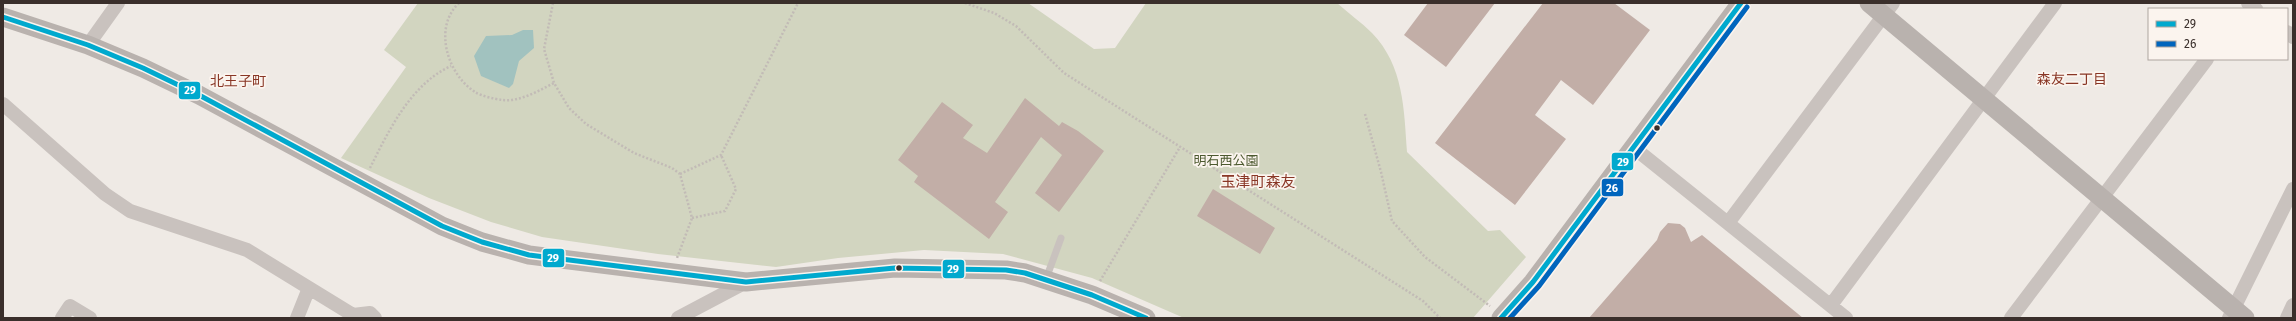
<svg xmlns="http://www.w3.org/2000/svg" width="2296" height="321" font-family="'Fira Sans','Noto Sans JP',sans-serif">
  <rect width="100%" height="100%" fill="#efeae5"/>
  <path fill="#d2d5c0" d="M418,3h610l66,46 21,-1 31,-45h191c11,10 24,19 35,30 32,33 32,77 35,119l81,79 12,-1 26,27 -53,61h-289l-92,-40 -89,-24 -79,-4 -86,8 -62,9 -118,-13 -116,-17 -51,-15 -62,-24 -88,-40 65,-91 -22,-17z"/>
  <path fill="#a1c2bf" d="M523,30h10l1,18 -15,13 -6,23 -4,4 -28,-12 -7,-20 12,-20 26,-1z"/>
  <path fill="#c2aea7" d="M1428,3h67l-49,64 -42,-32z
    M1543,3h71l36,27 -57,75 -32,-25 -26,35 31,24 -51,66 -80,-62z
    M1025,98l34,28 3,-4 16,9 26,20 -45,61 -24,-19 27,-38 -21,-18 -46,65 13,10 -19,27 -75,-57 4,-6 -20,-16 44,-58 31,23 -10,13 24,15z
    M1213,189l62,39 -15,26 -63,-38z
    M1668,223l12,1 5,4 6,14 11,-7 101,83h-214l68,-78 3,-8z"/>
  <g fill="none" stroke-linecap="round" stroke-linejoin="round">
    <path stroke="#c2bbb6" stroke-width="2.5" stroke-dasharray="2 2" stroke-linecap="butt" d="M459,3c-26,24 -12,71 16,89 6,4 20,7 27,8 18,2 36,-9 52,-17
      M553,3l-9,46 10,34 15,25 17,16 48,29 38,15 8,6 12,44 -15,40
      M965,3l29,10 22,13 48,47 359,228 17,17
      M1365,114l16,58 11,49 33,36 65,49
      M370,168c19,-38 41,-84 81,-102
      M680,174l41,-19 77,-152
      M692,218l33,-7 11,-22 -15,-34
      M1100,281l80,-134"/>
    <path stroke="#c9c2be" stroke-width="7" d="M1046,279l15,-41"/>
    <path stroke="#c9c2be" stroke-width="14" d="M2248,3l8,6
      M2287,32l6,5
      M88,45l30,-42
      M3,104l102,90 25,17 117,39 106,65 17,-2 5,5
      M1633,147l213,171
      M1728,223l165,-220
      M1831,305l224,-302
      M62,318l8,-12 20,12
      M297,318l12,-30
      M678,318l68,-36
      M2011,318l196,-259
      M2229,318l64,-129
      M2287,318l6,-13"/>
    <path stroke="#b9b2ae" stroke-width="19" d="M1869,3l376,315
      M3,17l85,28 55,23 56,27 243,131 40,16 47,13 217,27 149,-14 111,2 19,3 67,22 54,23
      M1501,318l32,-36 208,-279"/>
    <defs>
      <path id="bus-1" d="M3,17l85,28 55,23 56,27 243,131 40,16 47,13 217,27 149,-14 111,2 19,3 67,22 54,23
        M1501,318l32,-36 208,-279"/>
      <path id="bus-2" d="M1510,318l29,-32 208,-279"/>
    </defs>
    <use href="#bus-1" stroke="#fbf4ee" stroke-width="8"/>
    <use href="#bus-2" stroke="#fbf4ee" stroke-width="8"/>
    <use href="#bus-1" stroke="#00a9ce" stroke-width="5"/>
    <use href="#bus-2" stroke="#0065bd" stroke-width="5"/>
  </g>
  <g fill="#3a2f2b" stroke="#fbf4ee" stroke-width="1.5">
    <circle cx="1657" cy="128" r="3.5"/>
    <circle cx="899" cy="268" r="3.5"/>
  </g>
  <g text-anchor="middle" stroke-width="3.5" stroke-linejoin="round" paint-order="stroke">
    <g font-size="13" fill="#4c592f" stroke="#fbf4ee">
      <text x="1226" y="165">明石西公園</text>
    </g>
    <g font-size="14" fill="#893625" stroke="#fbf4ee">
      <text x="2072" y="84">森友二丁目</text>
      <text x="238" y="86">北王子町</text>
    </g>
    <g font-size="15" fill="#893625" stroke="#fbf4ee">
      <text x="1258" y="187">玉津町森友</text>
    </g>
  </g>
  <g stroke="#fbf4ee" stroke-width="1.5">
    <rect x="178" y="81" width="23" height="19" rx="4" fill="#00a9ce"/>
    <rect x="1611" y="152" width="23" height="19" rx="4" fill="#00a9ce"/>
    <rect x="1601" y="178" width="23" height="19" rx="4" fill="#0065bd"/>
    <rect x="542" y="248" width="23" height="20" rx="4" fill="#00a9ce"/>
    <rect x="942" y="259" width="23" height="20" rx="4" fill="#00a9ce"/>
  </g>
  <g font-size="11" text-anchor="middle" font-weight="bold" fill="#fff">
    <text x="190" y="94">29</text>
    <text x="1623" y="166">29</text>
    <text x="1612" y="192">26</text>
    <text x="553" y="262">29</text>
    <text x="953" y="273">29</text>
  </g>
  <rect width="2296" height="321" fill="none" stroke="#3a2f2b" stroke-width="8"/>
  <rect x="2148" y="8" width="140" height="52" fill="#fbf4ee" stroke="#aea5a0"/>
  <rect x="2156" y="21" width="20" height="6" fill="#00a9ce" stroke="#aea5a0"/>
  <text x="2184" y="28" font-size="12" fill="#3a2f2b">29</text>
  <rect x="2156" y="41" width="20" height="6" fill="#0065bd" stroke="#aea5a0"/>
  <text x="2184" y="48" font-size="12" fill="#3a2f2b">26</text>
</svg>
